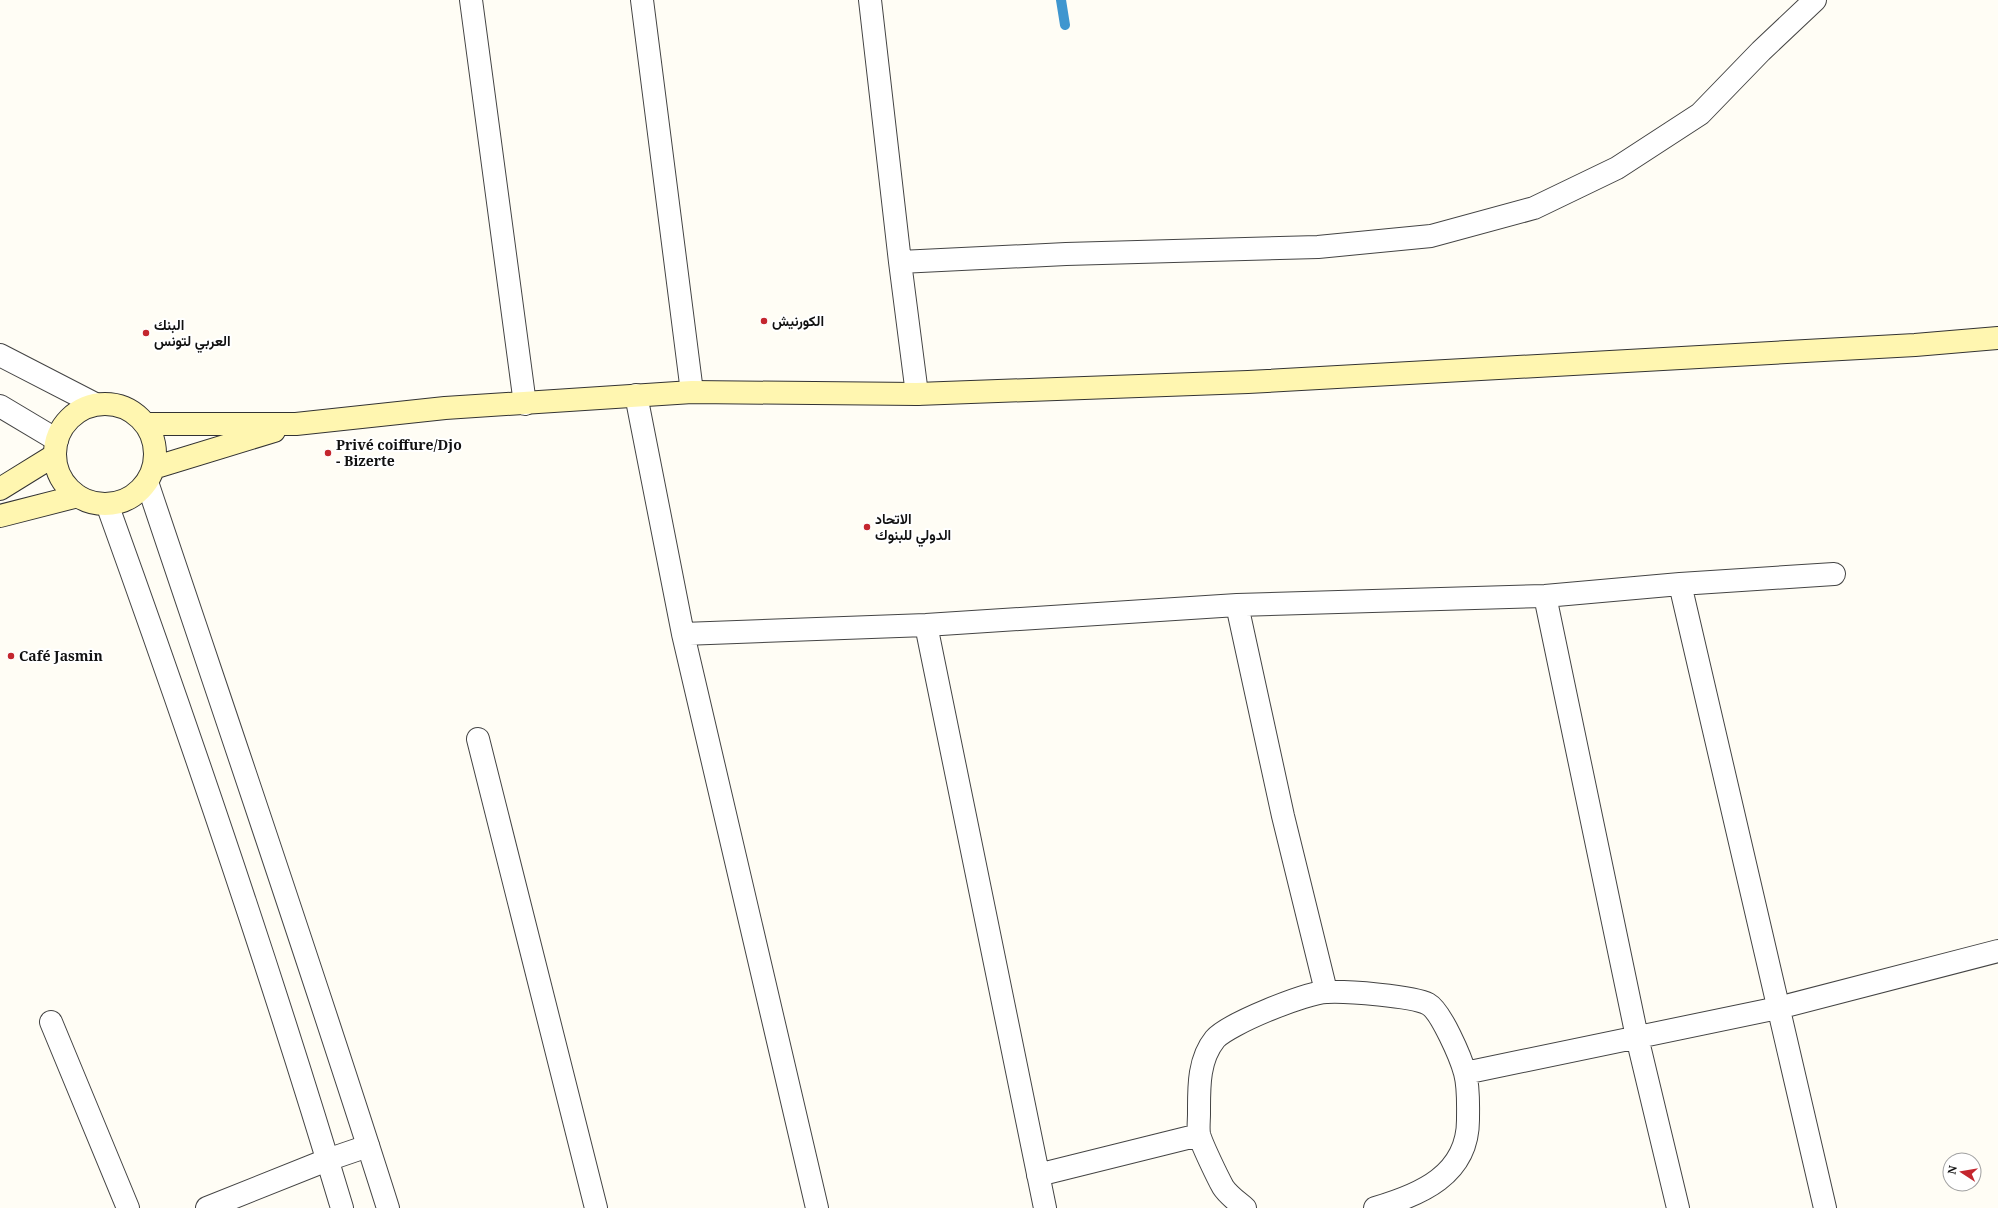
<svg xmlns="http://www.w3.org/2000/svg" width="1998" height="1208" font-family="'Noto Serif',Vazirmatn,serif">
  <rect width="100%" height="100%" fill="#fffdf5"/>
  <g fill="none" stroke-linecap="round" stroke-linejoin="round">
    <path stroke="#3f96cf" stroke-width="10" d="M1061,0l4,25"/>
    <defs>
      <path id="minor" d="M471,0l54,404
        M642,0l50,392
        M870,0l30,262 17,132
        M900,262l166,-8 252,-7 113,-11 103,-28 83,-40 83,-54 61,-63 54,-51
        M0,355l95,49
        M636,395l47,239 134,574
        M0,406l57,34
        M1680,584l145,624
        M1545,596l92,441 41,171
        M1237,605l46,211 43,175
        M926,625l119,583
        M683,634l243,-9 311,-20 308,-9 135,-12 154,-10
        M478,739l118,469
        M51,1022l77,186
        M1465,1073l313,-65 220,-57
        M1038,1175l161,-40
        M207,1208l120,-48 41,-14
        M1245,1208c-7,-6 -17,-13 -22,-21 -5,-9 -22,-44 -24,-53 -1,-6 0,-14 0,-20 0,-26 -1,-54 16,-75 13,-15 92,-47 112,-47 19,-1 86,4 101,12 13,7 33,54 37,69 4,15 3,32 3,47 0,55 -48,75 -93,88"/>
      <path id="tertiary" d="M147,482c81,242 164,483 241,726
        M107,504c84,233 164,467 235,704"/>
      <path id="secondary" d="M55 454a50 50 0 1 1 100 0a50 50 0 1 1-100 0Z
        M146,424h150l149,-16 247,-16 225,2 331,-12 667,-37 83,-7
        M153,468l121,-37
        M0,489l55,-34
        M0,516l78,-20"/>
    </defs>
    <use href="#minor" stroke="#444" stroke-width="24"/>
    <use href="#tertiary" stroke="#444" stroke-width="24"/>
    <use href="#secondary" stroke="#333" stroke-width="24"/>
    <use href="#minor" stroke="#fff" stroke-width="22"/>
    <use href="#tertiary" stroke="#fff" stroke-width="22"/>
    <use href="#secondary" stroke="#fff6b0" stroke-width="22"/>
  </g>
  <g fill="#c4262e" stroke="#fff" stroke-width="1.5">
    <circle cx="764" cy="321" r="4"/>
    <circle cx="146" cy="333" r="4"/>
    <circle cx="328" cy="453" r="4"/>
    <circle cx="867" cy="527" r="4"/>
    <circle cx="11" cy="656" r="4"/>
  </g>
  <g text-anchor="middle" stroke-width="4" stroke-linejoin="round" paint-order="stroke">
    <g font-size="14" font-weight="bold" fill="#111" stroke="#fff" text-anchor="start">
      <text x="772" y="326">الكورنيش</text>
      <text x="154" y="330">البنك<tspan x="154" dy="16">العربي لتونس</tspan></text>
      <text x="336" y="450">Privé coiffure/Djo<tspan x="336" dy="16">- Bizerte</tspan></text>
      <text x="875" y="524">الاتحاد<tspan x="875" dy="16">الدولي للبنوك</tspan></text>
      <text x="19" y="661">Café Jasmin</text>
    </g>
  </g>
  <g transform="translate(1962 1172) rotate(282)"><circle r="19" fill="#ffffff" stroke="#a0a0a0"/>
  <path d="M0-3L7 15L0 10L-7 15Z" fill="#c4262e"/>
  <text y="-6" font-size="11" font-weight="bold" text-anchor="middle" fill="#111111">N</text>
  </g>
</svg>
